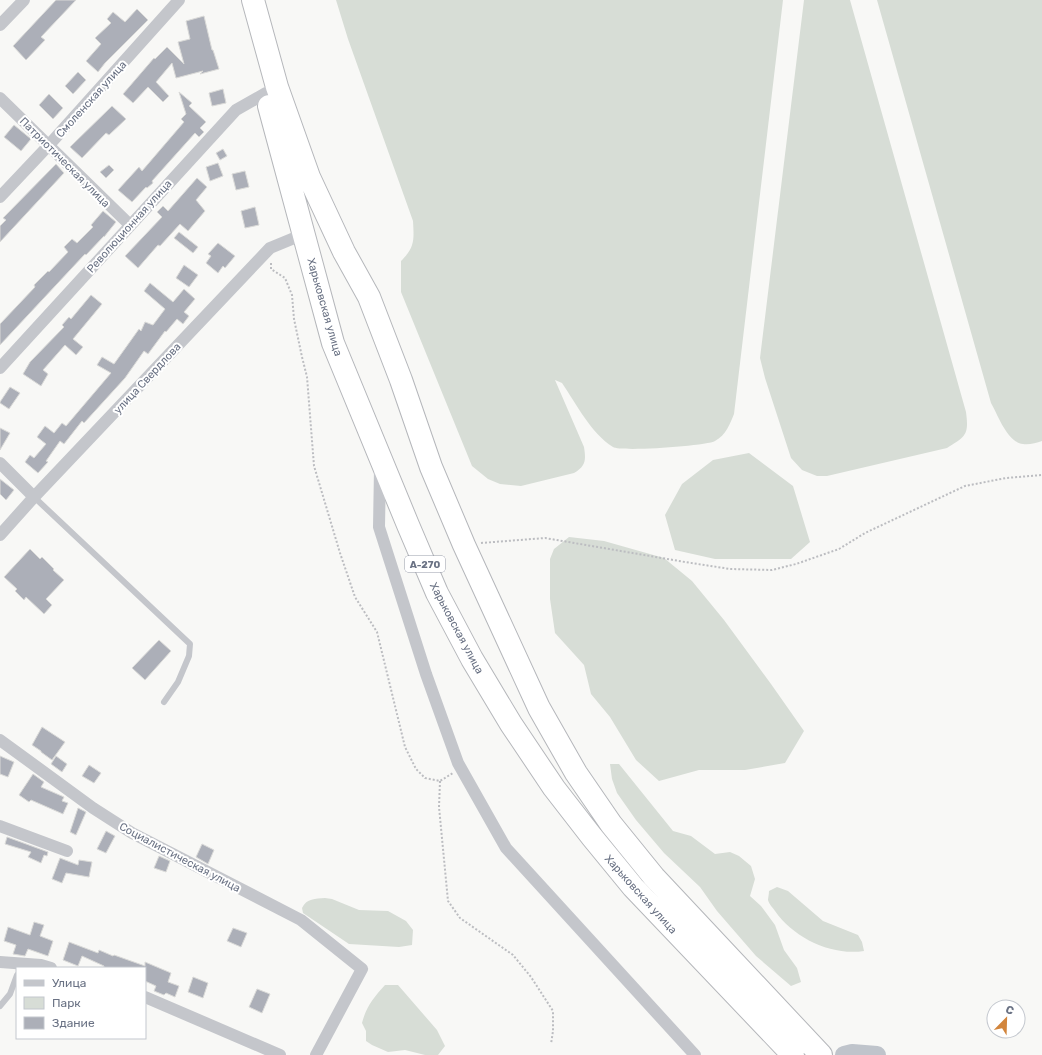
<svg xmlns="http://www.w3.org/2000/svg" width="1042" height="1055" font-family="Rubik,sans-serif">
  <rect width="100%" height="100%" fill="#f8f8f6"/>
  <path fill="#d7ddd6" d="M336,0h447l-49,414c-4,10 -8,21 -19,27 -8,5 -95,11 -102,6 -22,-14 -36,-42 -51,-64l-7,-3 29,67c2,13 2,19 -10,26l-53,13 -21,-2 -12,-5 -16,-13 -71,-174v-31c14,-14 13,-21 12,-40l-65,-182z
    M804,0h46l116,412c3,23 0,24 -19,36l-120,28h-10l-15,-6 -11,-12 -26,-80 -5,-20z
    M877,0h165v441c-6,2 -13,4 -19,3 -16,-2 -25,-29 -32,-41z
    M749,453l44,33 17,56 -19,17h-76l-40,-9 -10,-35 17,-31 31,-24z
    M569,537l35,4 60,17 28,23 32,39 47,64 33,47 -19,32 -40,7h-46l-40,11 -23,-21 -26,-43 -19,-23 -7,-29 -29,-32 -5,-34v-40l4,-10z
    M610,764h9l54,67 18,5 24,18 15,-2 9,4 12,10 4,13 -5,17 11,10 14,19 9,25 13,18 4,14 -10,4 -35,-30 -39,-45 -17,-24 -36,-34 -28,-33 -19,-27 -5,-14z
    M777,887l11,4 35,30 35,14 4,7 2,9c-33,5 -70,-13 -89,-40 -2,-3 -6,-7 -7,-11 0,-2 1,-6 1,-9z
    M325,898l7,1 27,11 29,1 18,10 7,9 -1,15 -13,2 -50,-3 -46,-31 -1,-5c5,-10 13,-9 23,-10z
    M385,985h13l39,45 8,16 -7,9h-13l-20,-5 -17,2 -16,-7 -6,-4v-10l-4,-8c4,-16 12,-26 23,-38z"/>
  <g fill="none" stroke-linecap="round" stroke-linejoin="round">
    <path stroke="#bfc4cb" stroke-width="18" d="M844,1055l8,-2 25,2"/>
  </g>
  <path fill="#acafb8" stroke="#dadad8" d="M56,0h20l-35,37 4,3 -19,20 -13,-14z
    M137,9l11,11 -43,43 -7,9 -12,-11 15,-17 -6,-6 16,-15 -4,-4 6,-7 12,10z
    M204,16l8,34h1l6,19 -19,5 3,-3 -27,7 -4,-15 -16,19 13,14 -6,6 -15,-15 -15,16 -10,-9 31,-36 1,1 12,-12 17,17 -6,-22 12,-3 -4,-18z
    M78,72l8,8 -13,14 -8,-8z
    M223,89l3,14 -14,3 -3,-13z
    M179,92l13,11 -3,3 17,16 -6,6 4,4 -5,5 -4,-4 -43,48 1,2 -6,5 -1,-1 -14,15 -14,-12 21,-23 3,4 42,-49 -3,-3 5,-5z
    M49,94l14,14 -10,11 -14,-14z
    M112,106l14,13 -17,16 -3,-2 -24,25 -12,-11z
    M14,125l17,14 -10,12 -17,-14z
    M223,149l4,7 -7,4 -4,-7z
    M218,163l5,13 -13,5 -4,-14z
    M56,164l8,9 -64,69v-16l6,-6 -3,-2z
    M109,165l5,5 -8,8 -6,-6z
    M245,171l4,16 -13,3 -4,-16z
    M197,178l10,9 -11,13 9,11 -17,20 -8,-7 -20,22 -2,-1 -20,23 -13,-12 37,-39 -5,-5 6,-6 5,5z
    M255,207l4,18 -14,3 -4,-17z
    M103,211l13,11 -12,15v-1l-18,19 -1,-1 -85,91v-21l35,-37 -1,-2 14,-14 1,1 19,-20 -4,-5 8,-8 5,4 16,-16 -2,-2z
    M179,232l19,15 -5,6 -19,-15z
    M218,243l17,13 -10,12 -2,-2 -5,7 -12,-10 5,-7 -3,-2z
    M184,265l14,10 -9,12 -13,-9z
    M150,283l23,19 11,-13 11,10 -11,13 5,4 -6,8 -6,-5 -11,13 -1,-1 -17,23 -4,-3 -19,27 -41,45 -2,-2 -18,23 -4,-3 -14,20 2,1 -10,11 -13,-11 5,-7 4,3 12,-14 -9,-7 8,-11 9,7 8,-10 4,3 45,-53 -14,-8 5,-8 12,7 25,-35 2,2 4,-9 8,3 12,-16 -21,-18z
    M91,295l11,9 -29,35 10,8 -7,8 -11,-10 -22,25 5,4 -7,12 -18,-12 7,-12 34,-35 -2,-2 7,-8 2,2z
    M10,387l10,6 -11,16 -9,-6v-1z
    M0,428l10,5 -10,17z
    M0,479l14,11 -8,10 -6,-6z
    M30,549l10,10 2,-2 12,12 -1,1 11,10 -18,19 6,6 -8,9 -18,-17 -2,3 -9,-9 2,-2 -13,-12z
    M159,640l12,11 -26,29 -13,-12z
    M42,727l23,15 -13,18 -11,-8v-1l-9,-6z
    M0,756l14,6 -6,15 -8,-3z
    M56,756l11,8 -5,8 -11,-8z
    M89,765l12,8 -7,10 -12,-7z
    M33,774l11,8 -3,5 23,10 -2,4 6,2 -5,11 -32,-14 -2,2 -10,-7z
    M78,808l8,4 -10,23 -6,-3z
    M106,831l9,5 -9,17 -9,-4z
    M7,837l41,15 -1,4 -3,-1 -3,8 -13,-6 3,-5 -26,-8z
    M202,844l12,6 -6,14 -12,-7z
    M159,856l11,5 -4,11 -12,-4z
    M60,858l18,7 1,-5 13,2 -3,15 -23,-4 -4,10 -10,-4z
    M34,922l10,3 -4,11 13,5 -5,15 -20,-7 -3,7 -12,-2 3,-9 -12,-4 4,-14 22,8z
    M233,928l14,5 -6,14 -14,-6z
    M69,942l29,11 1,-3 14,6 1,-1 31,11v-4l26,11 -3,9 11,4 -4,11 -9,-4 -2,2 -10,-4 2,-5 -11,-5v-13h-41v-2l-22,-10 -4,10 -15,-6z
    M193,977l15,6 -5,15 -15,-6z
    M257,989l13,5 -8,19 -13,-6z"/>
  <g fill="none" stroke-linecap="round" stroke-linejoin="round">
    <defs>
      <path id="highway" d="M253,0l24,87 32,90 35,75 25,45 32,83 30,87 33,78 75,163 37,65 35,51 43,53 167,178
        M269,106l64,237 75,182 29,68 35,66 39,65 43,64 38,49 41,50 160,168"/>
    </defs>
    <use href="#highway" stroke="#b5b7bb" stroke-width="24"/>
    <path stroke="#bcbdc1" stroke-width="2" stroke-dasharray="2 2" stroke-linecap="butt" d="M271,263v6l14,9 7,17 2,24 8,38 5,20 7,89 26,87 15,44 22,35 28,115 11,22 9,9 15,3 13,-8
      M481,543l64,-5 140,24 45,7 42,1 24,-6 43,-15 26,-16 100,-47 41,-8 36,-3
      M440,781l-1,26 9,94 12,17 53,37 18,22 22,34v20l-2,13"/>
    <path stroke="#c4c6cb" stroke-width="6" d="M34,497l156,147 -1,12 -11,26 -14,20
      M0,1006l10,-12 7,-19"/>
    <path stroke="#c4c6cb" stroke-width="12" d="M0,25l24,-25
      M0,98l130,127
      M0,197l49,-52 130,-145
      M0,368l236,-258 30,-17
      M0,463l34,34
      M380,469l-1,58 47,147 32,89 48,85 189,207
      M0,535l34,-38 236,-249 34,-14
      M0,740l93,68 39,25 169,87 61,49 -46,86
      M0,826l67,25
      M0,962l41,3 10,3
      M145,997l135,58"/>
    <use href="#highway" stroke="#fff" stroke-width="22"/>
  </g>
  <g text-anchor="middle" stroke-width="4" stroke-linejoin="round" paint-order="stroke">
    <rect fill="#fff" stroke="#979ca9" stroke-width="1" x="405" y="556" width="40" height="16" rx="3"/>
    <g font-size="10" font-weight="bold" fill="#6a7284">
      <text x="425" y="568">А-270</text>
    </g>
    <g font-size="11" fill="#6a7284" stroke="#fff">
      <text transform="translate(91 99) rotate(-48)" y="4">Смоленская улица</text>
      <text transform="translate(65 162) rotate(45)" y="4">Патриотическая улица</text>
      <text transform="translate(129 226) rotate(-48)" y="4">Революционная улица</text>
      <text transform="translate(325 307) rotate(74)" y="4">Харьковская улица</text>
      <text transform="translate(147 378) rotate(-47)" y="4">улица Свердлова</text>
      <text transform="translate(457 628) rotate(62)" y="4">Харьковская улица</text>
      <text transform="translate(180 857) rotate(28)" y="4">Социалистическая улица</text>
      <text transform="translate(641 894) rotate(48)" y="4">Харьковская улица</text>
    </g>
  </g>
  <rect x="16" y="967" width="130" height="72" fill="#ffffff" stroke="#c3c7ce"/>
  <rect x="24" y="980" width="20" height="6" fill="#c4c6cb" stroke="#c3c7ce"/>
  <text x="52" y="987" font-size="12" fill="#6a7284">Улица</text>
  <rect x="24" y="997" width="20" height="12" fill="#d7ddd6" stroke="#c3c7ce"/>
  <text x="52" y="1007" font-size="12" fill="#6a7284">Парк</text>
  <rect x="24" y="1017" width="20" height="12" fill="#acafb8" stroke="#c3c7ce"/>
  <text x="52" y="1027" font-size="12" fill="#6a7284">Здание</text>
  <g transform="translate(1006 1019) rotate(23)"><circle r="19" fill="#ffffff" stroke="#c3c7ce"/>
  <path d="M0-3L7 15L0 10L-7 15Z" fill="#d2853c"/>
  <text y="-6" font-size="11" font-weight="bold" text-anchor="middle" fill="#6a7284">С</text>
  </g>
</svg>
